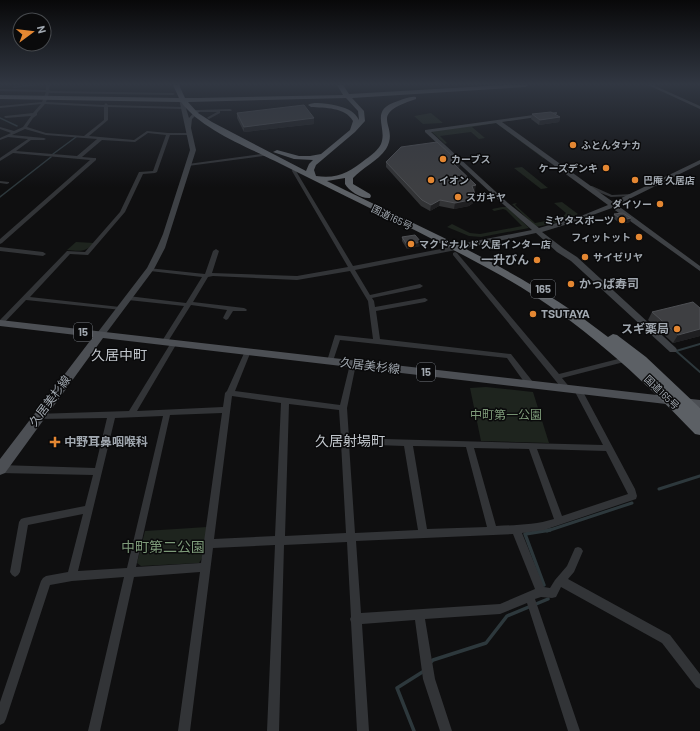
<svg xmlns="http://www.w3.org/2000/svg" width="700" height="731" font-family="Barlow,'Noto Sans JP',sans-serif">
  <rect width="100%" height="100%" fill="#0f0f10"/>
  <path fill="#1e241e" d="M431,113l12,10 -20,1 -9,-8z
    M497,122l47,36 -3,1 2,-1 -47,-35 -24,4 13,11 -6,1 -8,-7 -31,4 7,7 -2,1 -14,-13z
    M522,167l26,21 -7,1 -27,-21z
    M562,202l16,12 -14,7 -28,6 -24,-23 5,-1 -2,2 20,18 27,-5 4,-5 -12,-10z
    M502,207h5l22,21 -48,9 -12,-1 -22,-9 5,-3 18,9 10,1 42,-8 -16,-16 -3,-1 -9,2 -2,-2z
    M76,242l18,1c-9,10 -15,8 -27,7z
    M486,387l47,5 16,51 -68,-2 -11,-53z
    M207,527l-5,31 -3,5 -58,3 -4,-3 8,-32z"/>
  <g fill="none" stroke-linecap="round" stroke-linejoin="round">
    <path stroke="#2d383c" stroke-width="1.5" d="M0,118l17,8
      M53,154l23,-17
      M0,197l51,-40"/>
    <path stroke="#2d383c" stroke-width="2" d="M700,344l-24,7 24,21"/>
    <path stroke="#2d383c" stroke-width="3" d="M659,489l41,-13
      M547,531l85,-28"/>
    <path stroke="#2d383c" stroke-width="3.5" d="M544,585l-19,-51 25,-4
      M431,662l2,-2 53,-17 21,-27 41,-17
      M414,731l-17,-43 27,-17"/>
    <path fill="#323437" fill-rule="evenodd" d="M27,85h10l-23,3 -2,-1z
      M46,85h4l-1,5 2,1 122,2 2,1 -2,1 -124,-2 -3,9 58,3 2,-2 2,2 75,2 2,1 -2,1 -75,-2v13l-19,16 45,4 13,-9 21,2h21l2,1 -2,1h-19l-13,37 -2,1 -12,1 -18,38 -37,43 -18,-1 -40,43 90,10 2,1 1,1 -1,1 -96,-10 -24,25 -2,1v-6l67,-69 18,1 35,-40 19,-40 14,-1 13,-36 -18,-2 -13,9 -33,-2 -20,17 12,1h2v2l-94,83 -2,1v-5l90,-79 -77,-7 -13,8v-3l28,-19 -20,-2 -8,3v-2l11,-5 -11,-4v-2l14,4 9,-4 8,-11 -25,2 -2,-1 1,-1 28,-3 8,-9 -41,4v-2l42,-4 4,-10 -46,-1v-2l46,1zM45,104l59,3v13l-20,16 -38,-3 -19,-6 6,-9 4,-3v-2zM25,129l21,6 51,4 -20,17 -61,-5 15,-11h13l2,-1 -2,-1 -32,-3z
      M230,109l2,1 -1,1h-11v2l-11,6 -2,-1 1,-1 9,-5h-19l-2,-1 2,-1z
      M268,153h2v2l-82,11 -2,-1 2,-1z
      M293,167l4,1 -1,3 57,95 103,-20 3,2 -3,2 -101,20 15,25 50,-11 3,2 -3,2 -48,10 2,3 1,6 50,-9 3,2 -3,2 -49,9 4,28 131,15 22,28 1,2 -1,2h-6l-20,-28 -167,-18 -7,21 -1,2h-4l-1,-2 8,-26 38,4 -5,-38 -18,-30 -53,9 -84,-4 -5,1 -15,25 51,6 2,1 1,1 -1,1h-13l-5,8 -2,1 -3,-2 4,-8 -36,-5 -24,38h-4l-1,-2 22,-35 -56,-6 -3,-2 3,-2 58,7 16,-26 -52,-6 -3,-2 1,-1 57,6 8,-23 3,-2 3,2 -7,22 85,3 51,-9 -56,-96z
      M0,181l9,1v1l-2,1 -7,-1z
      M588,186h4l20,9 20,-1 2,1 -2,1 -21,1 -23,-9z
      M0,247l43,5 3,2 -3,2 -43,-5z
      M455,252l2,1 102,121 67,-17h2l1,2 -1,2 -66,17 9,11 -1,2h-6l-111,-136v-2z
      M172,341h4l1,2 -40,68 86,-4 2,-14 2,-2 18,-40 3,-2 3,2 -16,40 105,14 10,-41 1,-2h4l1,2 -9,44 2,30 254,7 -29,-55 1,-2h6l54,101 2,7 -1,3 -92,31 -22,3 22,54 6,1 5,-8 12,-14 8,-18 3,-1 3,1 2,3 -9,21 -6,7 102,56 30,39v15l-4,-2 -34,-44 -101,-56 -5,10 -4,1 -11,-1 -6,2 45,132h-12l-41,-128 -27,11 -75,5 10,60 17,52h-12l-17,-52 -8,-59 -53,4 7,107h-12l-6,-109 -1,-3 1,-2 -4,-75 -63,3 -5,186h-12l8,-186 -62,3 -23,183h-12l22,-159 -66,5 -34,154h-12l36,-154 -52,4 -22,4 -44,134 -2,4 -4,2v-23l41,-121 2,-3 3,-2 22,-4 15,-58 -55,11 -8,47 -2,3 -3,2 -3,-2 -2,-3 9,-50 2,-3 3,-1 61,-12 8,-31 -93,-2v-8l95,3 12,-50 -69,1 -3,-1 -1,-2 1,-2 94,-3zM232,396l49,7 -6,133 -61,3zM289,404l50,6 2,29 -1,2 1,2 5,90 -61,3zM222,413l-21,150 -65,4 34,-152zM163,416l-36,152 -49,3 37,-153zM349,444l55,2 14,84 -63,3zM413,446l53,1 21,80 -60,2zM474,448l55,1 25,70c-19,6 -39,6 -58,7zM537,449l69,2 22,43 -66,22zM513,534l22,55 -35,15 -139,9 -5,-72z"/>
    <path fill="#3e4145" fill-rule="evenodd" d="M648,85h5l47,21v3z
      M178,94l4,1 7,23 7,-8 4,1 -8,8 -1,9 5,22 -31,98 -11,21 -50,67h-6l-1,-2 1,-2 49,-64 10,-20 6,-14 27,-84z
      M555,112h2v2l-55,8 111,80 87,-42v4l-83,41 83,61v5l-88,-63 -44,16 -26,8 21,16 14,9 99,91 1,2 -1,2h-6l-99,-91 -14,-9 -21,-19 -80,17 -4,-2 18,-6 62,-12 -28,-25 -79,-73v-2zM496,123l112,82 -27,11 -42,12 -31,-25 -77,-71z"/>
    <path fill="#4c4f54" fill-rule="evenodd" d="M0,320l700,80v8l-597,-70 -98,135 -5,2v-16l93,-122 -93,-11z"/>
    <path fill="#5c6065" fill-rule="evenodd" d="M173,85h6l6,13h12l146,-3 -6,-10h6l6,9 156,-9h23l-3,2 -173,11 12,13 1,10 -10,11 -39,33 -2,5 2,6c23,3 33,-4 50,-17 6,-4 12,-9 15,-15 7,-17 -13,-34 17,-43 6,-2 12,-5 18,-4v2c-52,17 -15,25 -30,50 -8,12 -24,19 -33,29v6l17,10 1,2 -1,2c-9,1 -21,-7 -25,-14v-6l-18,3c96,48 196,89 281,156l5,-3 4,1 29,22 54,51v27l-5,-1c-61,-64 -126,-122 -204,-164 -71,-39 -145,-73 -216,-109 -30,-15 -74,-32 -94,-59l-181,-3v-4l179,3zM346,98l12,13 1,9c-2,-4 -5,-7 -8,-9 -8,-5 -36,-11 -43,-6l3,2c14,1 34,0 42,14l-3,9 -29,24 -11,2h-11l-22,-6 -4,2 21,7 19,1 -4,4 -3,7 -94,-49 -14,-9 -10,-11z"/>
  </g>
  <path fill="#323335" d="M237,113l77,11 -70,8 -7,-14z
    M532,114l28,3 -1,5 -20,3 -8,-6z
    M386,162l73,7 16,22h-1l1,3 -2,9 -4,3 -15,3 -15,-3 -9,5 -9,-5 -35,-39z
    M614,214l16,8 -9,2 -8,-6z
    M402,237l18,9 -13,3 -5,-8z
    M700,308v28l-27,7 -25,-23 4,-8z"/>
  <path fill="#1f1f21" d="M560,117l-1,5 -20,3 1,-5z
    M314,118v6l-70,8v-5z
    M460,163l-1,6 -6,1 1,-6z
    M476,185l-1,6 -4,1 1,-6z
    M474,197l-1,6 -4,3 -15,3 1,-6z
    M440,200l-1,6 -9,5 1,-6z
    M631,218l-1,4 -9,2 1,-4z
    M421,242l-1,4 -13,3v-4z
    M700,329v7l-27,7 5,-8z"/>
  <path fill="#3e3f42" stroke="#4e5054" d="M304,105l10,13 -70,9 -7,-14z
    M551,112l9,5 -20,3 -8,-6z
    M437,142l23,21 -6,1 22,21 -4,1 3,8 -1,3 -4,3 -15,3 -15,-3 -9,5 -9,-5 -36,-38 15,-15z
    M623,213l8,5 -9,2 -8,-6z
    M415,235l6,7 -14,3 -5,-8z
    M693,302l7,6v21l-22,6 -26,-23z"/>
  <linearGradient id="sky" x2="0" y2="1"><stop stop-color="#080809"/><stop offset="0.45" stop-color="#313742"/><stop offset="1" stop-color="#313742" stop-opacity="0"/></linearGradient>
  <rect width="700" height="187" fill="url(#sky)"/>
  <g fill="#e48732" stroke="#0a0a0b" stroke-width="1.5">
    <circle cx="573" cy="145" r="4"/>
    <circle cx="443" cy="159" r="4"/>
    <circle cx="606" cy="168" r="4"/>
    <circle cx="431" cy="180" r="4"/>
    <circle cx="635" cy="180" r="4"/>
    <circle cx="458" cy="197" r="4"/>
    <circle cx="660" cy="204" r="4"/>
    <circle cx="622" cy="220" r="4"/>
    <circle cx="639" cy="237" r="4"/>
    <circle cx="411" cy="244" r="4"/>
    <circle cx="585" cy="257" r="4"/>
    <circle cx="537" cy="260" r="4"/>
    <circle cx="571" cy="284" r="4"/>
    <circle cx="533" cy="314" r="4"/>
    <circle cx="677" cy="329" r="4"/>
    <path d="M53 436h4v4h4v4h-4v4h-4v-4h-4v-4h4z"/>
  </g>
  <g text-anchor="middle" stroke-width="3" stroke-linejoin="round" paint-order="stroke">
    <g font-size="10" font-weight="bold" fill="#a1a8b0" stroke="#0a0a0b" text-anchor="start">
      <text x="581" y="149">ふとんタナカ</text>
      <text x="451" y="163">カーブス</text>
      <text x="598" y="172" text-anchor="end">ケーズデンキ</text>
      <text x="439" y="184">イオン</text>
      <text x="643" y="184">巴庵 久居店</text>
      <text x="466" y="201">スガキヤ</text>
      <text x="652" y="208" text-anchor="end">ダイソー</text>
      <text x="614" y="224" text-anchor="end">ミヤタスポーツ</text>
      <text x="631" y="241" text-anchor="end">フィットット</text>
      <text x="419" y="248">マクドナルド 久居インター店</text>
      <text x="593" y="261">サイゼリヤ</text>
    </g>
    <g font-size="10" fill="#a1a8b0" stroke="#0a0a0b">
      <text transform="translate(392 217) rotate(26)" y="4">国道165号</text>
      <text transform="translate(662 392) rotate(44)" y="4">国道165号</text>
    </g>
    <g fill="#0a0a0b" stroke="#74797e" stroke-width="1">
      <rect x="531" y="280" width="24" height="18" rx="3"/>
      <rect x="74" y="323" width="18" height="18" rx="3"/>
      <rect x="417" y="363" width="18" height="18" rx="3"/>
    </g>
    <g font-size="11" font-weight="bold" fill="#a1a8b0">
      <text x="543" y="293">165</text>
      <text x="83" y="336">15</text>
      <text x="426" y="376">15</text>
    </g>
    <g font-size="12" font-weight="bold" fill="#a1a8b0" stroke="#0a0a0b" text-anchor="start">
      <text x="529" y="264" text-anchor="end">一升びん</text>
      <text x="579" y="288">かっぱ寿司</text>
      <text x="541" y="318">TSUTAYA</text>
      <text x="669" y="333" text-anchor="end">スギ薬局</text>
      <text x="64" y="446">中野耳鼻咽喉科</text>
    </g>
    <g font-size="12" fill="#a1a8b0" stroke="#0a0a0b">
      <text transform="translate(370 366) rotate(7)" y="4">久居美杉線</text>
      <text transform="translate(50 401) rotate(-53)" y="4">久居美杉線</text>
    </g>
    <g font-size="12" fill="#7d9a79" stroke="#0a0a0b">
      <text x="506" y="419">中町第一公園</text>
    </g>
    <g font-size="14" fill="#c1c6cc" stroke="#0a0a0b">
      <text x="119" y="360">久居中町</text>
      <text x="350" y="446">久居射場町</text>
    </g>
    <g font-size="14" fill="#7d9a79" stroke="#0a0a0b">
      <text x="163" y="552">中町第二公園</text>
    </g>
  </g>
  <g transform="translate(32 32) rotate(75)"><circle r="19" fill="#0a0a0b" stroke="#46494d"/>
  <path d="M0-3L7 15L0 10L-7 15Z" fill="#e48732"/>
  <text y="-6" font-size="11" font-weight="bold" text-anchor="middle" fill="#a1a8b0">N</text>
  </g>
</svg>
